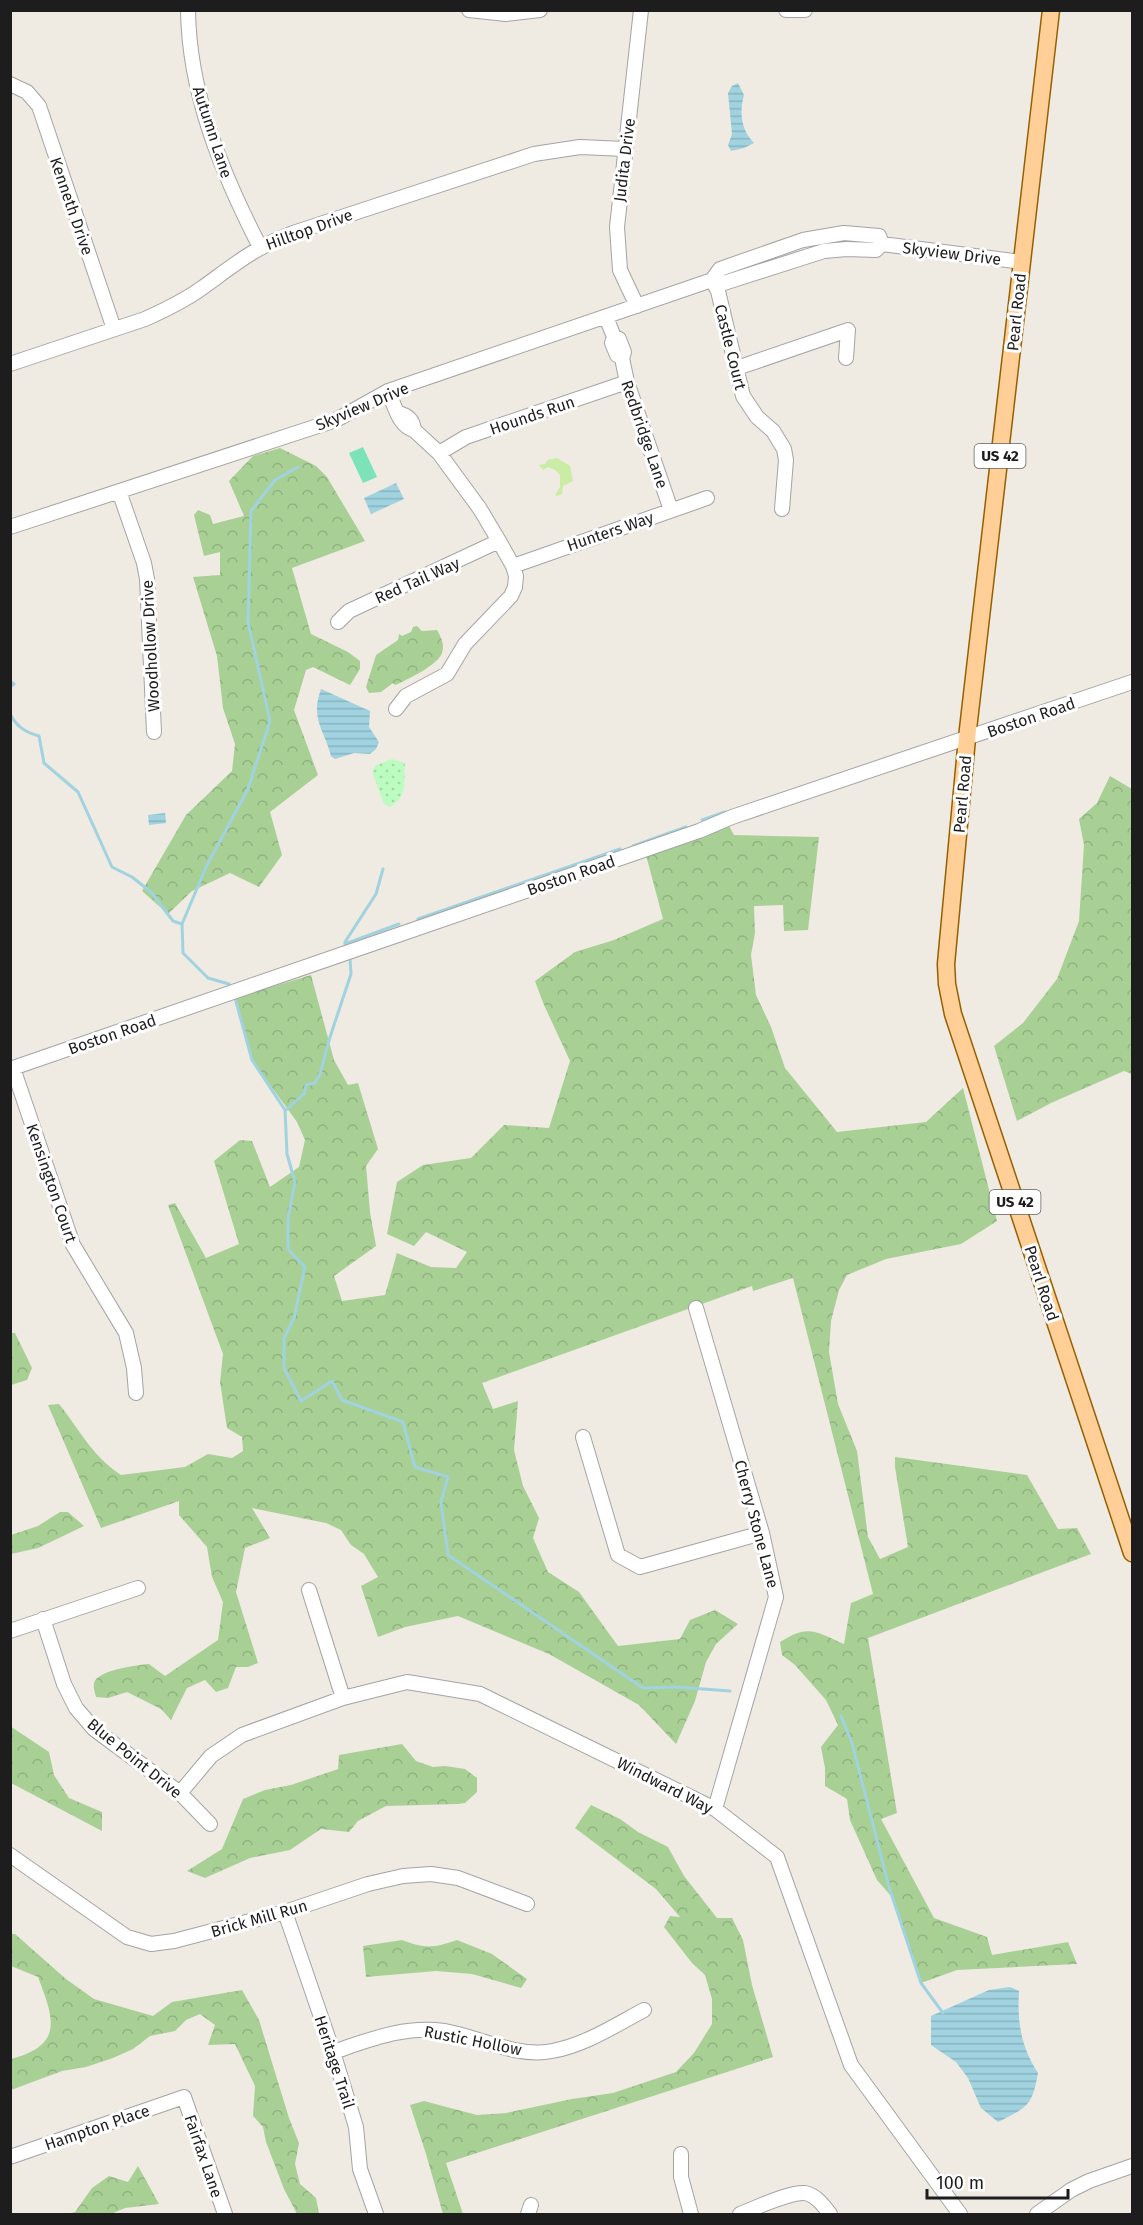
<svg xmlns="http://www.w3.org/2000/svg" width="1143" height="2225" font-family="'Fira Sans',sans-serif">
  <defs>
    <pattern id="forest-crowns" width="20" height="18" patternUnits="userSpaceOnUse" patternTransform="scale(1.5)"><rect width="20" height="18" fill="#a8d095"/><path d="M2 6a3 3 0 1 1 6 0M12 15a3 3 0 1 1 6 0" fill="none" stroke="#90b280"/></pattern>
    <pattern id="park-dots" width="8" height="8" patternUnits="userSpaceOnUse" patternTransform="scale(1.5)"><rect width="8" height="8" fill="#bcfcc0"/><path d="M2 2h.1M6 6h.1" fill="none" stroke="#a1d8a5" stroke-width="1.8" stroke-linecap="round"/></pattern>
    <pattern id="water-rules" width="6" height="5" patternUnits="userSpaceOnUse" patternTransform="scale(1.5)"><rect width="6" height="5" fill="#a0d2df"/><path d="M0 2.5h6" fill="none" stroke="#89b4bf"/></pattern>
  </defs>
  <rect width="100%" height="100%" fill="#efeae2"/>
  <path fill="url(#forest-crowns)" d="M280,448l36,18 11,11 38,64 -73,27 19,66 37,18 12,9v8l-10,16 -37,-18 -7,3 -12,40 24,65 -48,37 12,43 -23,32 -29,-14 -38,18 -24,23 -26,-23 44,-76 46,-44 3,-27 -12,-36 -6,-52 -24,-79 27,-2v-23l-16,4 -10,-41 4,-5 12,5 3,9 31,-8 -15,-35 24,-25z
    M417,626l5,5 15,-1c4,7 8,15 5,23 -4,12 -35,27 -47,32l-2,-2 -12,9 -12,1 -3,-6 10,-32 22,-15 1,-6 3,2 9,-4 2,-5z
    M1110,776l22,13v285l-8,-3 -73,32 -34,18 -23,-75 29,-23 34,-44 22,-58 5,-76 -5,-26 18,-16z
    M729,826l5,9 85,2 -11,93 -24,1 -1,-26 -29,1 1,27 -4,22 5,40 15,32 14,41 52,64 89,-10 37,-34 34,133 -36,23 -75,15 -39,16 -8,15 -8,31 -2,31 9,52 19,47 11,86 12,22 28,-12 -13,-80v-10l132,18 31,54 19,-1 14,26 -223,84 29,175 -16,6 53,99 53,19 5,18 76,-13 9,22 -120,6 -36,13 -29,-86 -15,-17 -27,-60 -3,-21 -22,-13v-18l-4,-21 17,-22 -12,-25 -31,-35 -13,-10 -2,-13c28,-18 35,-11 64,2l7,-41 22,-9 -80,-316 -40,13 -1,-5 -270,97 11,26 25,-8 -4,49 9,36 16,32 -6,20 15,34 31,20 39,54 62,-7 10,-19 25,-10 23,14 -22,20 -10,18 -11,39 -19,43 -37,-39 -90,-51 -91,-38 -53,11 -27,10 -17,-51 17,-9 -14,-23 -13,-9 -10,-15 -15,-7 -74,-15 18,30 -25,10 -9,44 22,71 -10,4h-12l-8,21 -12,4 -11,-12 -18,8 -16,32 -10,-11 -34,-17 -19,6 -12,-1c-1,-4 -3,-10 -2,-14 3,-13 44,-18 55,-19l16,12 53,-36 5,-38 -11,-25 -5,-30 -28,-32v-14l-78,27 -53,-123 11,-1c21,26 33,52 62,71l64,-8 23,-13 24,4 11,-7 -1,-14 -15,-9 -7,-46 3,-28 -55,-149 7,-2 31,55 33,-14 -25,-83 26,-21 12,1 18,46 29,-20 6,-27 -8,-18 -45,-62 -17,-62 76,-23 23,85 14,25 10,-2 20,66 -12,17 4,46 6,34 -42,30 8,25 43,-6 12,-42 34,14 25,1 11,-16 -41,-20 -12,14 -27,-12 10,-52 26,-17 48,-7 33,-33 45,3 21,-67 -26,-56 -9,-24 40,-29 39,-12 49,-21 -17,-64z
    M11,1333h4l17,35 -5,12 -16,5z
    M60,1512h8l16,14 -46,22 -27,6v-19l27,-9z
    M10,1726l39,26 5,23 15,23 33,14v19l-91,-48z
    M402,1744l14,17 17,6 12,-1 20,3 12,9v14l-12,11 -7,1 -72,2 -28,15 -9,11 -28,-3 -31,21 -40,8 -45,20 -18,-7 35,-22 21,-50 22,-9 26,-5 47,-16 1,-14z
    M591,1805l29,14 18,13 30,15 16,29 33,42h15l11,22 9,45 21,72 -327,106 17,51h-20l-17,-60 -16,-49 14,-4 53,14 29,-2 66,-14 41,-6 63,-21 18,-19 18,-29v-25l-7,-24 -13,-12 -28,-36 6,-11 10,1 -24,-28 -81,-61z
    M11,1934h4l51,45 28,20 59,17 19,-14 70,-12 17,30 30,98 10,25 -4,21 5,20 16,14 3,16h-22l-13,-25 -18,-47 -3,-15 -10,-11 2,-30 -20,-42 -27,1 7,-20 -15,-11 -14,6 -11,11 -25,5 -17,13 -20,9 -27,9 -24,4 -51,19v-31c53,-14 43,-40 27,-82l-27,-11z
    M402,1940c23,9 32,8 55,0l35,14 35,25 -6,9 -49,-14 -36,-3 -70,6 -3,-31z
    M138,2166l21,38 -34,4 -14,6h-44l8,-2 17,-24 17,-12 19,6z"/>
  <path fill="url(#park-dots)" d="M392,759l13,4c-2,19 4,32 -15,44l-6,-3 -12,-32 4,-7z"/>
  <path fill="#caeca5" d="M557,458l13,8 3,15 -10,5 -1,8 -5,2 -2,-1 5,-8v-12l-5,-5 -7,-3 -5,3 -4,-5 6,-1 3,-4z"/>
  <path fill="#7ce2b8" d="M363,447l14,30 -14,6 -14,-30z"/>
  <path fill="url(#water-rules)" d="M738,83l6,12c-5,17 -3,35 10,48l-10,5 -13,3 -3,-6 4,-11 -4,-41 4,-7z
    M396,483l8,16 -33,15 -7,-16z
    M321,689l49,22 -1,16 10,15 -3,7 -6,5 -16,-1 -19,6 -4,-3c-7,-27 -21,-37 -10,-67z
    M165,813l1,10 -17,2 -1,-10z
    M1010,1987l9,4c-2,31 2,56 19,82 -6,34 -11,34 -40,49l-17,-14 -13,-30 -12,-16 -25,-17v-29l58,-26z"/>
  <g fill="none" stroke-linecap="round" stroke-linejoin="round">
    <path stroke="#a0d2df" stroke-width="3" d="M10,681l4,3 -4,3
      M10,714c7,13 15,18 29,22l5,27 34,29 34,75 20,10 19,15 22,29 9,3
      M702,820l23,-8
      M633,846l53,-19
      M418,919l202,-70
      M345,944v-2l31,-48 7,-25
      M345,944l54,-20
      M229,984l-21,-6 -25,-25 -1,-29 25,-59 41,-76 22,-68 -22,-99 3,-111 24,-31 23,-13
      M235,998l17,62 33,50 2,44 8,28 -7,37v30l17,18 -11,51 -10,20v30l17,33 31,-20 10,19 61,22 12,45 33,10 -7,25 7,53 195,133 33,-1 54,4
      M286,1110l18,-16 2,-9 9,-2 5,-9 10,-37 21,-63 -1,-15
      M841,1716l11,27 37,144 32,96 22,30"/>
    <defs>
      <path id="minor" d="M188,10c1,84 34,163 72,237
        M469,10l37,4 34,-4
        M786,10h19
        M10,84l17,8 12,14 75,223
        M844,233l35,3 3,8 -6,6 -29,-1 -23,2 -100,32 -12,-3 8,-11 83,-29z
        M882,244l140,18
        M637,306l-17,-36 -3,-43 24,-217
        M606,317l8,20 5,2 5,13 -2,6 -5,-3 -5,-12 2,-6
        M622,358l5,24 44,128
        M10,364l135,-45c20,-9 39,-18 57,-31 32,-23 53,-41 91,-55l241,-79 46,-7 45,2
        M737,368l111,-38 -2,28
        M388,391c7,14 10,35 26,39 -1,-10 -6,-15 -16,-17
        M439,453l27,-16 161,-55
        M119,491l25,72 3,16 7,153
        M10,527l326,-107 52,-29 324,-111 6,11 25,105 14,21 16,14 11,18 2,11 -4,49
        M513,566l194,-68
        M338,622l11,-11 150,-70
        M396,709l10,-13 41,-22 18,-30 46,-48 4,-9 1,-11 -3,-10 -14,-25 -19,-32 -41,-56 -25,-23
        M13,1068l60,177 53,88 8,35 2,25
        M10,1069l689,-238 33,-14 400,-135
        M696,1308l66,225 14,64 -61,212
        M583,1437l35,118 22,12 122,-34
        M309,1590l34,108
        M43,1619l21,65 12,24 18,21 86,64 30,31
        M10,1631l128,-43
        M180,1793l31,-37 31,-21 101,-37 64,-16 73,12 235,115 62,48 74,208 109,149
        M10,1855l117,82 24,7 23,-3 111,-29 83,-28 35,-8 28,-2 27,4 69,26
        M285,1912l48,140 23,75 4,42 16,45
        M333,2052c36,-12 72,-27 111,-21 35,6 72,27 108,20 33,-6 62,-25 92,-41
        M681,2154v23l10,37
        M10,2157l174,-60 41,117
        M528,2214l3,-9
        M740,2214c16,-6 48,-22 65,-21 11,2 19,13 25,21
        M1037,2214l34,-24 18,-9 43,-15"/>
      <path id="major" d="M1051,10l-84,728 -21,226 1,20 6,30 179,539"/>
    </defs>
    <use href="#minor" stroke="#a4a4a4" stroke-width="16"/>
    <use href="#major" stroke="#966000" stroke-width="19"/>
    <use href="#minor" stroke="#fff" stroke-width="14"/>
    <use href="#major" stroke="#ffcf97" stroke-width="16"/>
  </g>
  <g text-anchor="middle" stroke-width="6" stroke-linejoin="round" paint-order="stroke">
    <g fill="#fff" stroke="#616161" stroke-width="1.5">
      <rect x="974.5" y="444" width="51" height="24" rx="4.5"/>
      <rect x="989.5" y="1190" width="51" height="24" rx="4.5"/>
    </g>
    <g font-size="15" font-weight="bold" fill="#1d1d1d">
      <text x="1000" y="461">US 42</text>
      <text x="1015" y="1207">US 42</text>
    </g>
    <g font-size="16" fill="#1d1d1d" stroke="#fff">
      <text transform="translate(213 132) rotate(72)" y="6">Autumn Lane</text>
      <text transform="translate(624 160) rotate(-83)" y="6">Judita Drive</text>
      <text transform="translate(72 206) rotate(71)" y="6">Kenneth Drive</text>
      <text transform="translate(309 229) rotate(-20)" y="6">Hilltop Drive</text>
      <text transform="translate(952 253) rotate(7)" y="6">Skyview Drive</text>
      <text transform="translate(1016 312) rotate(-84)" y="6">Pearl Road</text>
      <text transform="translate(731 347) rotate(76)" y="6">Castle Court</text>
      <text transform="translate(362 406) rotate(-23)" y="6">Skyview Drive</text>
      <text transform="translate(532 415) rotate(-19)" y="6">Hounds Run</text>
      <text transform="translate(645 434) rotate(71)" y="6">Redbridge Lane</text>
      <text transform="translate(610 531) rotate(-19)" y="6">Hunters Way</text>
      <text transform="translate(417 580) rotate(-24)" y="6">Red Tail Way</text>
      <text transform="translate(150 646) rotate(-93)" y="6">Woodhollow Drive</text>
      <text transform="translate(1031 717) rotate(-19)" y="6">Boston Road</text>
      <text transform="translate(962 794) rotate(-85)" y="6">Pearl Road</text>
      <text transform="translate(571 875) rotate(-19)" y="6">Boston Road</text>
      <text transform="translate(112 1034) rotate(-19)" y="6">Boston Road</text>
      <text transform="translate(52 1183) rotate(71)" y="6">Kensington Court</text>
      <text transform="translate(1042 1283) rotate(72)" y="6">Pearl Road</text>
      <text transform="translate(757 1524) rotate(75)" y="6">Cherry Stone Lane</text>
      <text transform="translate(135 1758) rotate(39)" y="6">Blue Point Drive</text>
      <text transform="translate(665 1785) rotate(27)" y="6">Windward Way</text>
      <text transform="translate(259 1918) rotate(-16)" y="6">Brick Mill Run</text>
      <text transform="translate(473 2040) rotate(11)" y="6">Rustic Hollow</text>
      <text transform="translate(335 2062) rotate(72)" y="6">Heritage Trail</text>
      <text transform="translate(97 2127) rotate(-19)" y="6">Hampton Place</text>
      <text transform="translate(204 2156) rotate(71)" y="6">Fairfax Lane</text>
    </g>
  </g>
  <rect width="1143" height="2225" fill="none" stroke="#1d1d1d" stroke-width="24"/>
  <path d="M927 2189v9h141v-9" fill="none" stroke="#1d1d1d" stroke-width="3"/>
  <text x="936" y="2189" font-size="18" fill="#1d1d1d" stroke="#ffffff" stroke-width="4.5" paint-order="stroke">100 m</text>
</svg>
